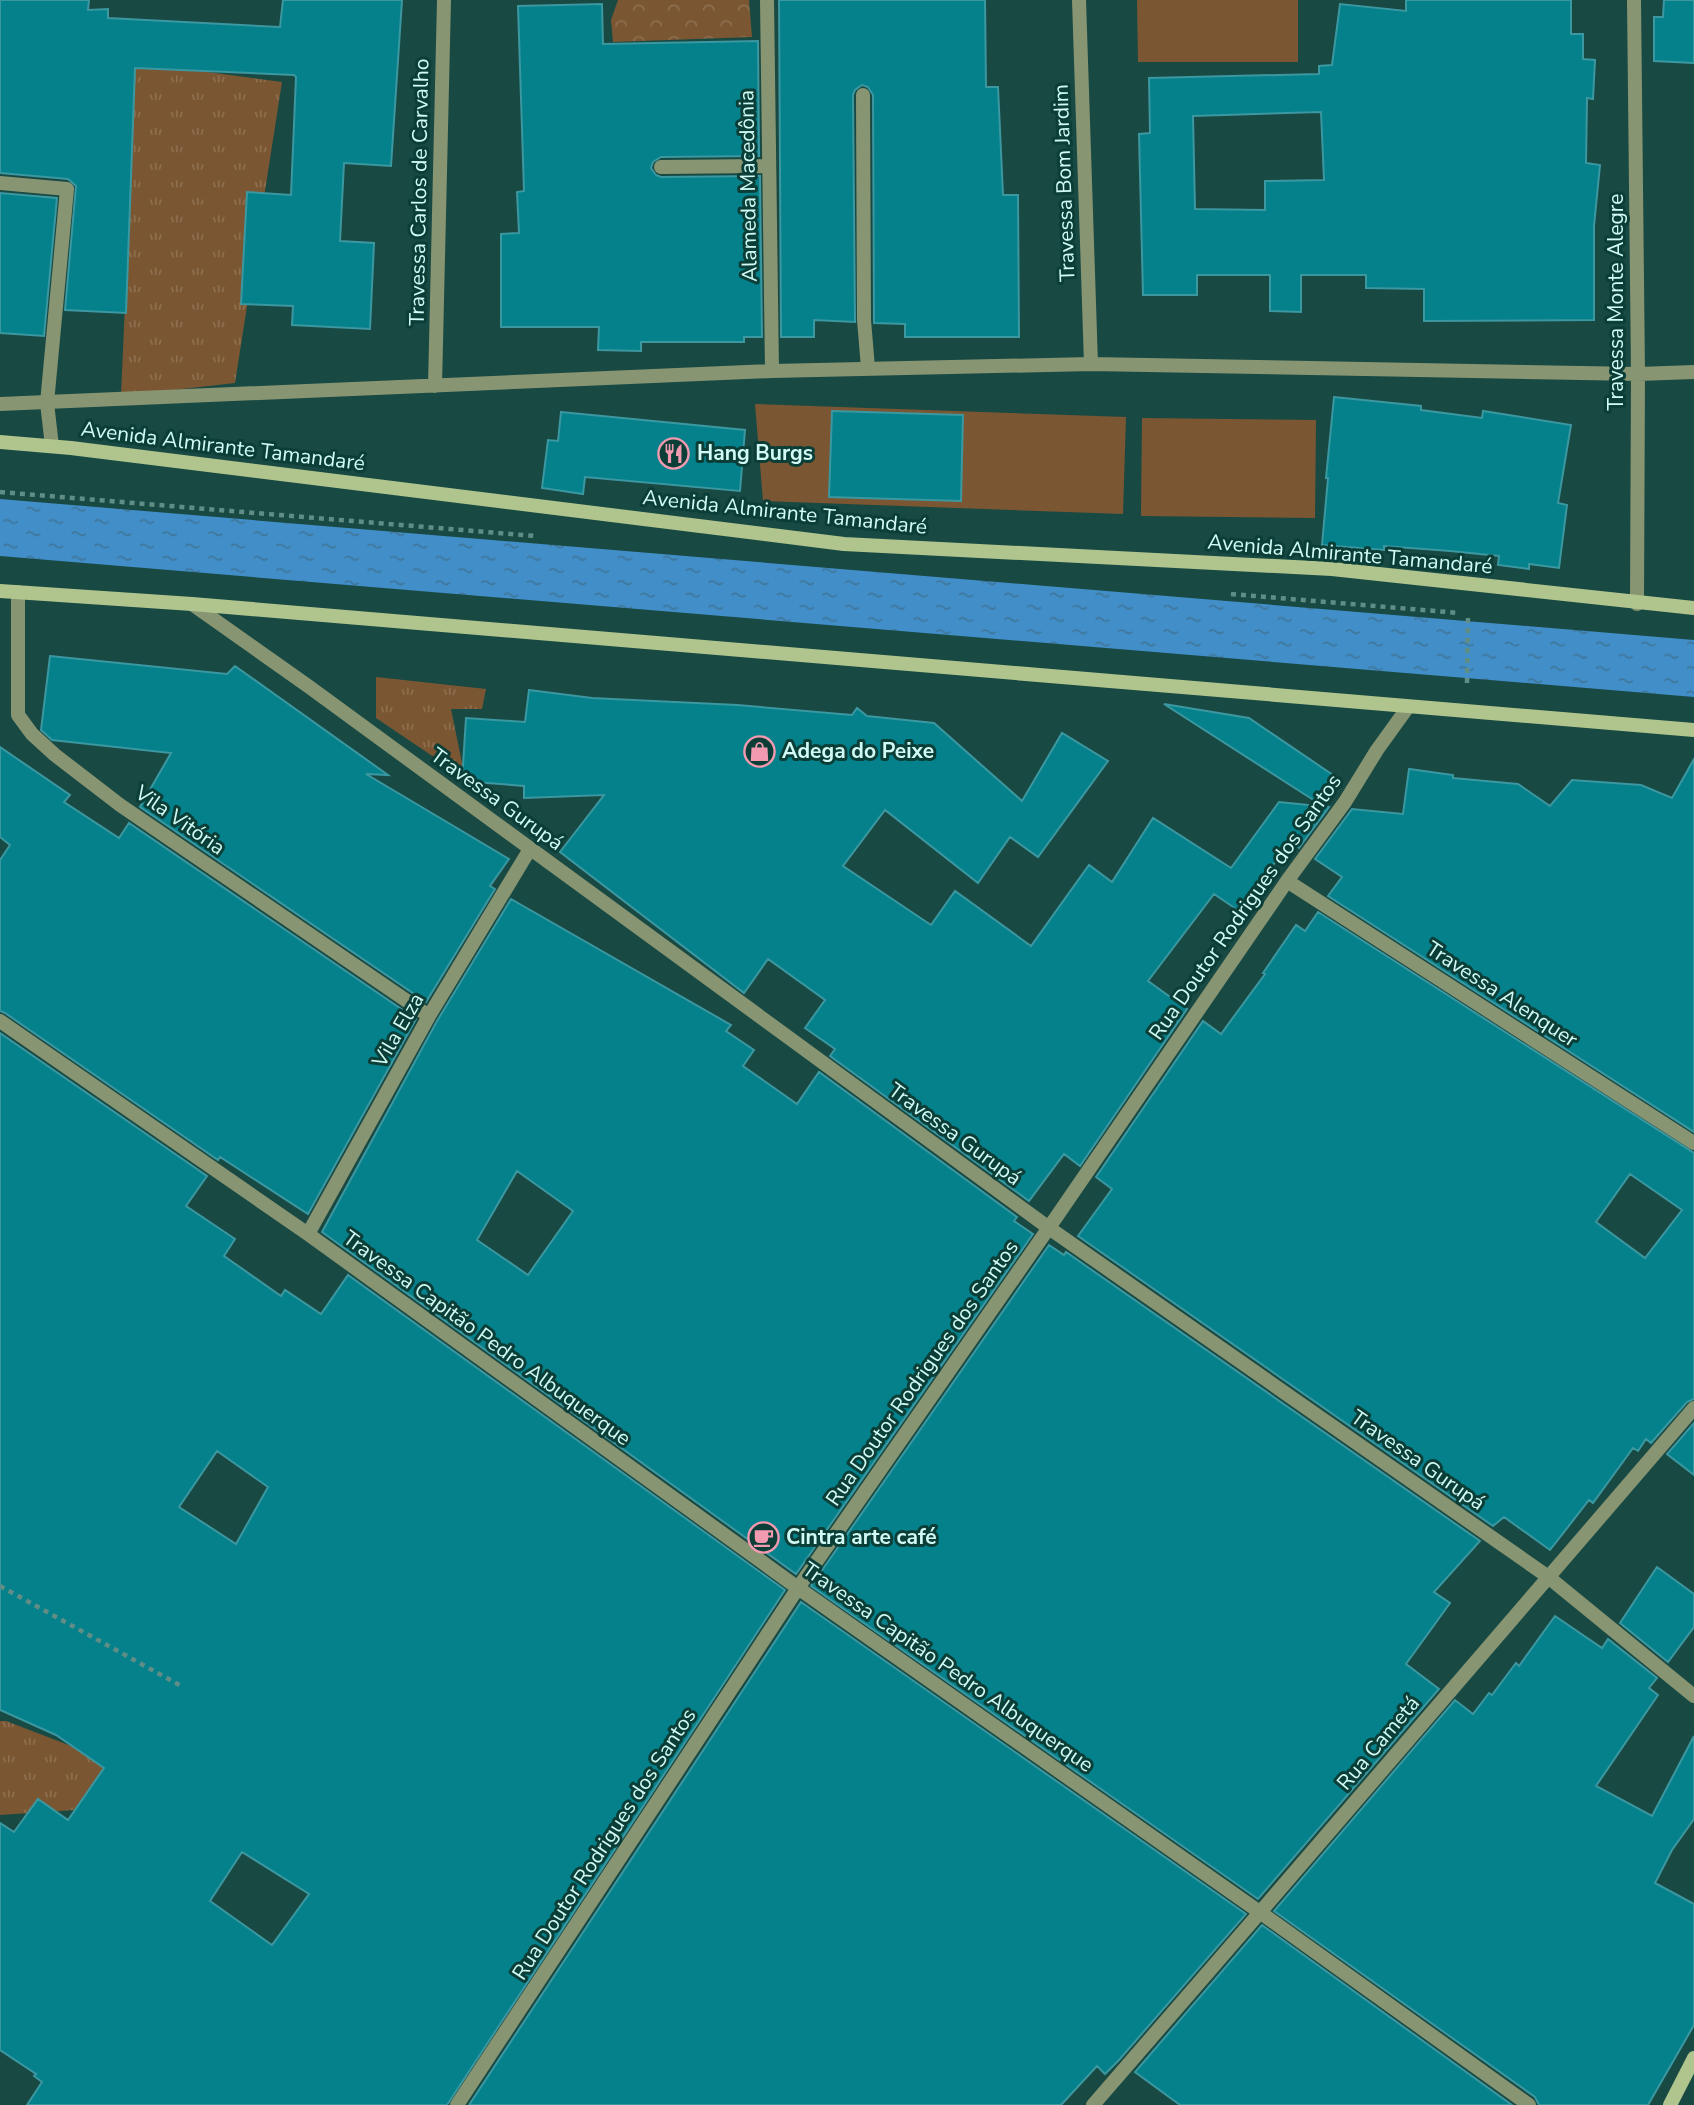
<svg xmlns="http://www.w3.org/2000/svg" width="1694" height="2105" font-family="'Nunito Sans',sans-serif">
  <defs>
    <pattern id="grass-tufts" width="24" height="20" patternUnits="userSpaceOnUse" patternTransform="scale(1.75)"><rect width="24" height="20" fill="#7b5632"/><path d="M3 7l-1-3M5 7V3M7 7l1-3M15 17l-1-3M17 17v-4M19 17l1-3" fill="none" stroke="#8d6f50"/></pattern>
    <pattern id="forest-crowns" width="20" height="18" patternUnits="userSpaceOnUse" patternTransform="scale(1.75)"><rect width="20" height="18" fill="#7b5632"/><path d="M2 6a3 3 0 1 1 6 0M12 15a3 3 0 1 1 6 0" fill="none" stroke="#8d6f50"/></pattern>
    <pattern id="water-ripples" width="26" height="14" patternUnits="userSpaceOnUse" patternTransform="scale(1.75)"><rect width="26" height="14" fill="#418ec8"/><path d="M2 4q2-2 4 0t4 0M15 11q2-2 4 0t4 0" fill="none" stroke="#40779c"/></pattern>
  </defs>
  <rect width="100%" height="100%" fill="#194943"/>
  <path fill="url(#grass-tufts)" d="M111,59l171,23 -47,301 -114,13 12,-274z
    M376,677l110,12 -4,20h-31l14,69 -89,-60z
    M127,1717l-38,92 -89,6v-94h6l86,33z"/>
  <path fill="url(#forest-crowns)" d="M618,0h131l3,37 -139,5 -2,-22z"/>
  <path fill="#7b5632" d="M1137,0h161v62h-160z
    M755,404l371,13 -3,97 -360,-13z
    M1142,418l174,2 -1,98 -174,-2z"/>
  <path fill="url(#water-ripples)" d="M0,499l1694,141v57l-1694,-141z"/>
  <path fill="#05818b" stroke="#3b97a0" stroke-width="2" fill-rule="evenodd" d="M0,0h89l-1,10 20,-1v9l172,9 3,-27h119l-11,166 -47,-3 -4,78 34,2 -4,86 -78,-4 1,-19 -52,-2 6,-112 44,3 5,-118 -2,-2 -159,-7 -9,245 -61,-3 11,-124 -8,-7 -68,-6z
    M779,0h206l1,87h12l5,108h15l1,142h-114v-13l-31,-1 -1,-228 -5,-8 -6,-2 -7,5 -2,5 2,227 -41,-2v17h-33z
    M1406,0h165v34h12v25l12,1 -2,39 -6,-1 -1,65 14,2 -6,61v94l-170,1v-32l-58,-1v-13h-65v37l-31,-1v-36h-73v20h-54l-4,-161 11,-1 -1,-55 170,-4v-8l13,-1 8,-61 66,7zM1321,112l3,68 -59,1v29l-70,-1 -2,-93z
    M1664,0h30v63l-40,-2v-44h9z
    M602,4l1,40 155,-3 1,115 -98,1 -8,5 -2,6 5,7 5,2 99,-1 2,161h-18v5h-103v9l-43,-1 1,-23h-98v-93l18,-1 -2,-41 7,-1 -6,-185z
    M0,193l57,5 -13,138 -44,-3z
    M1334,397l87,9v4l61,8 1,-7 88,14 -13,78 9,2 -8,63 -30,-4v5l-31,-4 1,-9 -49,-5 -66,-5v4l-62,-5 6,-67h-2z
    M832,411l131,4 -2,86 -132,-4z
    M561,412l184,18 -5,61 -155,-14 -2,17 -41,-6 6,-48 10,1z
    M50,656l177,18 8,-8 153,109 -22,-1 143,85 -19,27 5,3 -69,113 -286,-195 31,-54 -119,-13 -11,-10z
    M529,690l63,8 145,7 115,10 5,-7 10,8 67,7 88,78 40,-68 46,28 -70,96 -28,-20 -32,46 -93,-73 -42,56 88,59 24,-34 76,55 58,-81 23,17 41,-64 78,50 48,-66 50,5 -30,41 -9,-6 -51,69 -25,-17 -66,87 39,28 -107,157 -16,-12 -35,47 -199,-145 5,-7 -30,-21 20,-28 -57,-41 -24,34 -184,-141 44,-57 -80,3v-12l-62,-5 4,-63 59,4z
    M1164,704l85,14 84,57 -18,26z
    M0,747l70,48 -6,7 55,36 10,-15 287,196 -108,195 -88,-57 -2,3 -213,-147 -5,-2v-151l10,-15 -10,-8z
    M1694,759v373l-366,-236 14,-19 -27,-18 37,-50 51,5 6,-45 44,6v3l65,6 32,22 22,-26 69,5 31,13z
    M511,899l220,126 -5,6 28,19 -11,16 54,38 22,-32 198,145 -3,4 19,13 -237,340 -474,-342 115,-211zM517,1171l56,40 -45,64 -51,-35z
    M1318,912l376,241v246l-7,3 -36,41 -5,-4 -8,12 -5,-3 -40,55 -4,-3 -39,50 -46,-33 -11,9 -415,-290 34,-47 -16,-12 107,-156 18,13 44,-60 -2,-1 33,-48 9,6zM1630,1174l52,36 -37,48 -49,-36z
    M0,1033l207,143 -21,30 49,33 -11,17 57,40 4,-6 36,24 27,-39 437,315 -338,515h-420l15,-23 -8,-6 2,-2 -36,-24v-227l14,9 24,-33 30,21 36,-52 -48,-33 -56,-25zM217,1451l51,36 -32,57 -57,-37zM242,1852l67,42 -37,51 -62,-44z
    M1049,1245l15,10 2,-3 414,289 -46,51 16,11 -44,61 33,25 -181,210 -447,-313z
    M1694,1423v52l-27,-21z
    M1657,1567l37,27v33l-26,35 -48,-39z
    M801,1602l445,312 -127,146 -14,14 -8,-8 -36,39h-592z
    M1555,1616l47,32 6,-9 49,39 -8,10 9,7 -62,91 56,30 42,-80v83l-22,31 -17,33 39,21v121l-46,80h-109l-4,-8 -261,-186 181,-211 18,14 16,-21 3,2 24,-32 3,3z
    M1262,1925l250,180h-332l-45,-33z"/>
  <g fill="none" stroke-linecap="round" stroke-linejoin="round">
    <path stroke="#608e87" stroke-width="4.5" stroke-dasharray="5 5" stroke-linecap="butt" d="M0,492l535,44
      M1231,594l228,19
      M1467,683l1,-69
      M0,1586l183,101"/>
    <path stroke="#889572" stroke-width="14" d="M863,95l1,225 4,48
      M0,183l67,6 -20,214 5,43"/>
    <path stroke="#889572" stroke-width="14" d="M767,0l5,371
      M1079,0l12,364
      M1634,0l4,374 -1,230
      M661,167l108,-1
      M435,386l9,-386
      M0,404l772,-33 319,-7 547,10 56,-2
      M18,592v123l14,19 23,21 65,50 309,211
      M192,604l116,82 741,542 498,348 147,120
      M1287,881l407,262
      M0,1021l308,213 490,354 463,325 268,192
      M308,1234l121,-218 101,-167
      M457,2105l341,-517 259,-372 230,-335 58,-79 32,-52 31,-43
      M1093,2105c202,-231 400,-466 601,-697"/>
    <path stroke="#b0c58d" stroke-width="14" d="M0,442l71,6 773,96 488,25 362,39
      M0,591l192,13 1502,126
      M1670,2105l24,-47"/>
  </g>
  <defs>
    <symbol id="restaurant-ring" viewBox="-11 -11 22 22"><circle r="9.5" fill="#0c3e38" stroke="#f29aaf" stroke-width="1.5"/><path d="M-5-6h1v4h1v-4h1v4h1v-4h1v5L-1.5 .5V6h-2V.5L-5-1ZM5-6V6H3V1.5H1.5Q1.5-4 5-6Z" fill="#f29aaf"/></symbol>
    <symbol id="shop-ring" viewBox="-11 -11 22 22"><circle r="9.5" fill="#0c3e38" stroke="#f29aaf" stroke-width="1.5"/><path d="M-5-2.5h2.3a2.7 3.5 0 0 1 5.4 0H5L5.5 6h-11ZM-1.5-2.5h3a1.5 2.3 0 0 0-3 0Z" fill="#f29aaf"/></symbol>
    <symbol id="cafe-ring" viewBox="-11 -11 22 22"><circle r="9.5" fill="#0c3e38" stroke="#f29aaf" stroke-width="1.5"/><path d="M-5.5-4.5H6V0H3Q3 3.5 0 3.5H-2.5Q-5.5 3.5-5.5 0ZM3-3.2v2h1.7v-2ZM-6 4.5H4V6H-6Z" fill="#f29aaf"/></symbol>
  </defs>
  <g fill-rule="evenodd">
    <use href="#restaurant-ring" x="656" y="436" width="35" height="35"/>
    <use href="#shop-ring" x="742" y="734" width="35" height="35"/>
    <use href="#cafe-ring" x="746" y="1520" width="35" height="35"/>
  </g>
  <g text-anchor="middle" stroke-width="6" stroke-linejoin="round" paint-order="stroke">
    <g font-size="21" fill="#d1fbf4" stroke="#0c3e38">
      <text transform="translate(1064 183) rotate(-92)" y="7">Travessa Bom Jardim</text>
      <text transform="translate(748 186) rotate(-91)" y="7">Alameda Macedônia</text>
      <text transform="translate(419 192) rotate(-89)" y="7">Travessa Carlos de Carvalho</text>
      <text transform="translate(1616 302) rotate(-90)" y="7">Travessa Monte Alegre</text>
      <text transform="translate(223 446) rotate(7)" y="7">Avenida Almirante Tamandaré</text>
      <text transform="translate(785 512) rotate(6)" y="7">Avenida Almirante Tamandaré</text>
      <text transform="translate(1350 554) rotate(5)" y="7">Avenida Almirante Tamandaré</text>
      <text transform="translate(497 799) rotate(36)" y="7">Travessa Gurupá</text>
      <text transform="translate(180 820) rotate(35)" y="7">Vila Vitória</text>
      <text transform="translate(1245 907) rotate(-55)" y="7">Rua Doutor Rodrigues dos Santos</text>
      <text transform="translate(1502 994) rotate(33)" y="7">Travessa Alenquer</text>
      <text transform="translate(398 1030) rotate(-60)" y="7">Vila Elza</text>
      <text transform="translate(955 1134) rotate(36)" y="7">Travessa Gurupá</text>
      <text transform="translate(487 1338) rotate(36)" y="7">Travessa Capitão Pedro Albuquerque</text>
      <text transform="translate(922 1373) rotate(-55)" y="7">Rua Doutor Rodrigues dos Santos</text>
      <text transform="translate(1418 1460) rotate(35)" y="7">Travessa Gurupá</text>
      <text transform="translate(948 1667) rotate(35)" y="7">Travessa Capitão Pedro Albuquerque</text>
      <text transform="translate(1378 1743) rotate(-50)" y="7">Rua Cametá</text>
      <text transform="translate(604 1844) rotate(-57)" y="7">Rua Doutor Rodrigues dos Santos</text>
    </g>
    <g font-size="21" font-weight="bold" fill="#d1fbf4" stroke="#0c3e38" text-anchor="start">
      <text x="697" y="460">Hang Burgs</text>
      <text x="782" y="758">Adega do Peixe</text>
      <text x="786" y="1544">Cintra arte café</text>
    </g>
  </g>
</svg>
